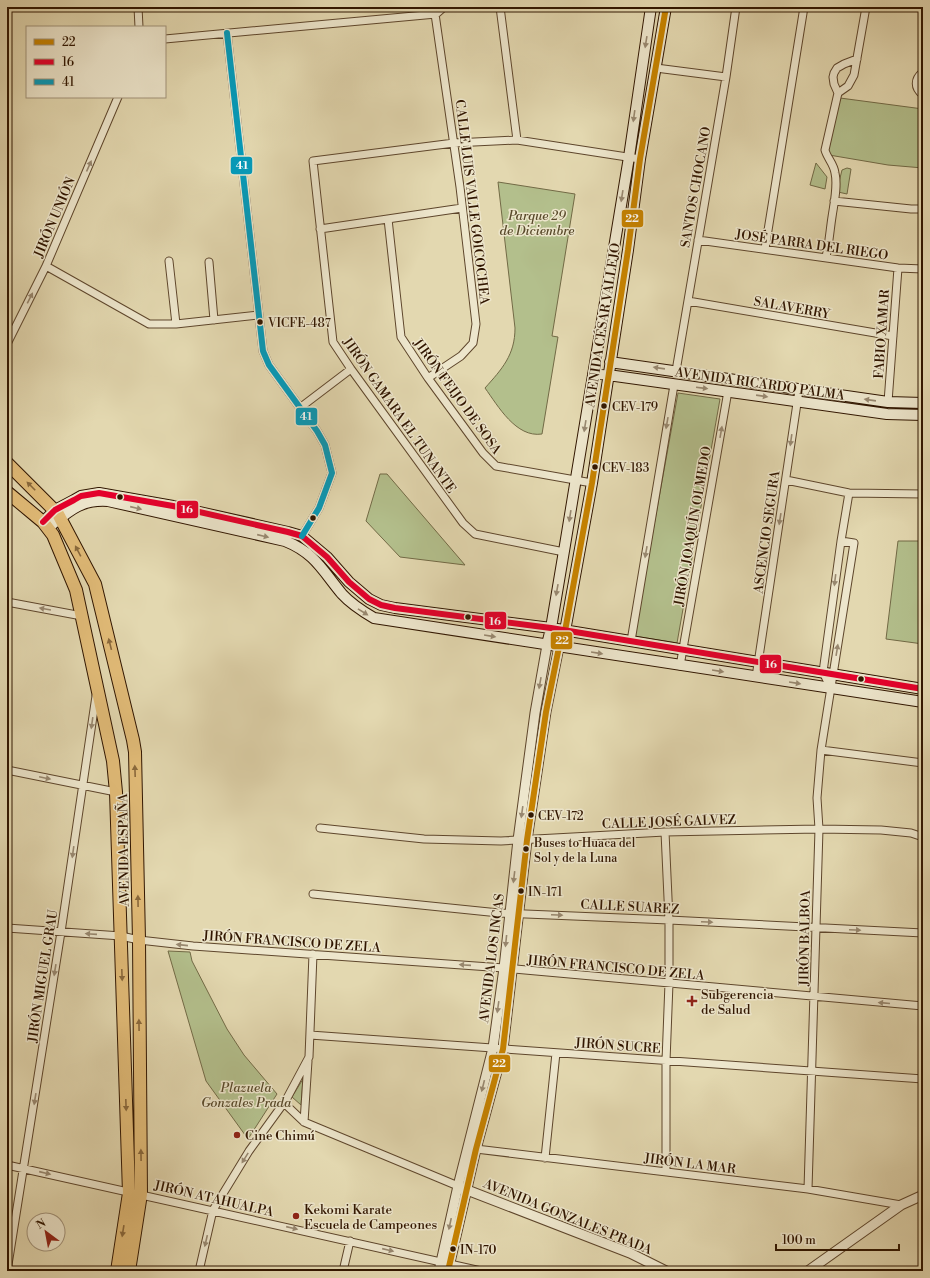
<svg xmlns="http://www.w3.org/2000/svg" width="930" height="1278" font-family="'Libre Bodoni',serif">
  <rect width="100%" height="100%" fill="#e3d8b0"/>
  <filter id="stains"><feTurbulence type="fractalNoise" baseFrequency=".005" numOctaves="4"/><feColorMatrix values="0 0 0 0 .2 0 0 0 0 .09 0 0 0 0 .02 0 0 0 .5 -.17"/></filter>
  <radialGradient id="worn" r=".72"><stop offset=".6" stop-color="#630" stop-opacity="0"/><stop offset="1" stop-color="#630" stop-opacity=".3"/></radialGradient>
  <path fill="#b3bf8c" stroke="#726a46" d="M840,98l83,11v59l-35,-3 -59,-10 -1,-6z
    M816,163l11,14 -2,12 -15,-4z
    M847,168l4,1 -4,25 -9,-2 -1,-2 5,-20z
    M498,182l77,12 -23,142 6,1 -16,97c-26,4 -44,-28 -57,-46 17,-19 30,-33 30,-60z
    M678,393l42,6 -43,244 -43,-7z
    M380,474h7l78,91 -65,-8 -34,-36z
    M898,541h25v103l-37,-5z
    M168,951l22,1 2,9 35,68 17,26 33,39 -29,45 -42,-58z
    M303,1079l-2,26 -9,-8z"/>
  <g fill="none" stroke-linecap="round" stroke-linejoin="round">
    <defs>
      <path id="minor" d="M138,7l1,20
        M500,7l17,133
        M227,33l36,318 6,14 48,66 8,14 7,28 -13,35 -17,28
        M165,39l271,-25 8,-7
        M656,68l70,9
        M923,72c-9,7 -9,16 0,23
        M838,93l10,-7 6,-11 12,-68
        M834,201l77,8h12
        M388,219l13,118 27,41 55,75 13,13 96,17
        M320,229l142,-21
        M698,240l200,28 25,1
        M765,249l39,-242
        M826,257c3,-13 4,-27 6,-40 2,-14 6,-31 3,-44 -1,-9 -8,-15 -10,-23l13,-57 -4,-9 -1,-7 1,-4 3,-5 7,-4 13,-5
        M169,261l7,63
        M209,262l5,58
        M46,266l103,58h27l83,-9
        M688,301l205,35
        M7,344l39,-78 72,-169
        M676,371l50,-294 10,-70
        M428,378l33,-22 12,-13 3,-19 -16,-137 -26,-180
        M888,402l10,-134
        M301,407l50,-38
        M786,480l63,13 74,1
        M564,552l-89,-18 -12,-11 -112,-154 -18,-27 -20,-181 141,-18 63,-3 123,19
        M7,602l75,14
        M631,641l43,-256
        M680,666l48,-275
        M756,677l43,-287
        M831,689l-8,-17 18,-131 8,-48
        M821,750l102,13
        M7,770l109,22
        M320,828l104,11 77,2 164,-9 154,-3 62,1 30,3 12,4
        M665,832l4,88v63l-3,78v111
        M313,894l186,19 170,7 254,13
        M7,928l114,8 18,4 54,6 311,22 419,38
        M310,1035l613,44
        M284,1103l20,19 154,64
        M304,1122l4,-61
        M476,1149l332,40 93,16
        M545,1158l11,-105
        M7,1165l474,106
        M808,1189l11,-360 -2,-31 4,-48 33,-207 -13,-2
        M7,1271l54,-339 35,-236
        M199,1271l14,-61 36,-59 37,-51 23,-43 4,-103
        M343,1271l7,-30"/>
      <path id="tertiary" d="M593,374l15,1
        M462,1188l168,65 36,18
        M439,1271l19,-85 35,-138 11,-80 14,-128 17,-127 12,-68
        M448,1271l28,-122 27,-100 24,-209 19,-128 13,-65
        M808,1271l93,-66 22,-10"/>
      <path id="secondary" d="M610,362l278,40 35,1
        M608,375l279,39 36,1
        M43,522l12,-12 19,-10 7,-4 18,-3 74,13 115,26 14,4 25,21 22,25 20,17 12,6 14,3 156,20 372,61
        M48,528c20,-16 32,-29 60,-27l177,40c30,12 37,29 57,53 9,10 20,17 32,24l549,84
        M547,645l4,-17 14,-83 64,-388 22,-150
        M559,647l6,-16 27,-148 36,-233 12,-91 26,-152"/>
      <path id="primary" d="M7,463l51,51 37,70 38,156 2,12 4,188 2,254 -12,77
        M7,492l36,30 10,13 23,55 37,171 3,31 13,401 -12,78"/>
    </defs>
    <use href="#minor" stroke="#5e462c" stroke-width="9"/>
    <use href="#tertiary" stroke="#5e462c" stroke-width="11"/>
    <use href="#secondary" stroke="#311600" stroke-width="12"/>
    <use href="#primary" stroke="#311600" stroke-width="14"/>
    <use href="#minor" stroke="#ede6cc" stroke-width="7"/>
    <use href="#tertiary" stroke="#ede6cc" stroke-width="9"/>
    <use href="#secondary" stroke="#ede6cc" stroke-width="10"/>
    <use href="#primary" stroke="#e2bc78" stroke-width="12"/>
    <defs>
      <path id="bus-1" d="M448,1271l28,-122 27,-100 24,-209 19,-128 13,-65 6,-16 27,-148 36,-233 12,-91 26,-152"/>
      <path id="bus-2" d="M43,522l12,-12 19,-10 7,-4 18,-3 74,13 115,26 14,4 25,21 22,25 20,17 12,6 14,3 156,20 372,61"/>
      <path id="bus-3" d="M227,33l36,318 6,14 48,66 8,14 7,28 -13,35 -17,28"/>
    </defs>
    <use href="#bus-1" stroke="#ede6cc" stroke-width="9"/>
    <use href="#bus-2" stroke="#ede6cc" stroke-width="9"/>
    <use href="#bus-3" stroke="#ede6cc" stroke-width="9"/>
    <use href="#bus-1" stroke="#c68200" stroke-width="6"/>
    <use href="#bus-2" stroke="#e4002b" stroke-width="6"/>
    <use href="#bus-3" stroke="#059ab9" stroke-width="6"/>
  </g>
  <defs><path id="oneway-solid" d="M-6-.8H1V-3.2L6.5 0L1 3.2V.8H-6Z"/></defs>
  <g fill="#988870">
    <use href="#oneway-solid" transform="translate(646 42) rotate(99)"/>
    <use href="#oneway-solid" transform="translate(634 116) rotate(98)"/>
    <use href="#oneway-solid" transform="translate(89 166) rotate(-66)"/>
    <use href="#oneway-solid" transform="translate(622 196) rotate(99)"/>
    <use href="#oneway-solid" transform="translate(30 298) rotate(-63)"/>
    <use href="#oneway-solid" transform="translate(659 368) rotate(-172)"/>
    <use href="#oneway-solid" transform="translate(702 388) rotate(7)"/>
    <use href="#oneway-solid" transform="translate(762 396) rotate(8)"/>
    <use href="#oneway-solid" transform="translate(870 400) rotate(-172)"/>
    <use href="#oneway-solid" transform="translate(667 423) rotate(100)"/>
    <use href="#oneway-solid" transform="translate(585 426) rotate(99)"/>
    <use href="#oneway-solid" transform="translate(721 432) rotate(-80)"/>
    <use href="#oneway-solid" transform="translate(791 440) rotate(98)"/>
    <use href="#oneway-solid" transform="translate(136 508) rotate(13)"/>
    <use href="#oneway-solid" transform="translate(570 516) rotate(99)"/>
    <use href="#oneway-solid" transform="translate(780 519) rotate(99)"/>
    <use href="#oneway-solid" transform="translate(263 536) rotate(13)"/>
    <use href="#oneway-solid" transform="translate(646 552) rotate(100)"/>
    <use href="#oneway-solid" transform="translate(835 580) rotate(97)"/>
    <use href="#oneway-solid" transform="translate(557 590) rotate(100)"/>
    <use href="#oneway-solid" transform="translate(45 609) rotate(-170)"/>
    <use href="#oneway-solid" transform="translate(363 612) rotate(32)"/>
    <use href="#oneway-solid" transform="translate(490 636) rotate(9)"/>
    <use href="#oneway-solid" transform="translate(837 650) rotate(-81)"/>
    <use href="#oneway-solid" transform="translate(597 653) rotate(9)"/>
    <use href="#oneway-solid" transform="translate(718 671) rotate(9)"/>
    <use href="#oneway-solid" transform="translate(540 683) rotate(100)"/>
    <use href="#oneway-solid" transform="translate(795 683) rotate(9)"/>
    <use href="#oneway-solid" transform="translate(92 723) rotate(98)"/>
    <use href="#oneway-solid" transform="translate(45 778) rotate(12)"/>
    <use href="#oneway-solid" transform="translate(522 812) rotate(98)"/>
    <use href="#oneway-solid" transform="translate(73 852) rotate(98)"/>
    <use href="#oneway-solid" transform="translate(514 877) rotate(97)"/>
    <use href="#oneway-solid" transform="translate(557 915) rotate(3)"/>
    <use href="#oneway-solid" transform="translate(707 922) rotate(3)"/>
    <use href="#oneway-solid" transform="translate(855 930) rotate(3)"/>
    <use href="#oneway-solid" transform="translate(91 934) rotate(-176)"/>
    <use href="#oneway-solid" transform="translate(506 941) rotate(96)"/>
    <use href="#oneway-solid" transform="translate(182 945) rotate(-174)"/>
    <use href="#oneway-solid" transform="translate(465 965) rotate(-176)"/>
    <use href="#oneway-solid" transform="translate(55 970) rotate(99)"/>
    <use href="#oneway-solid" transform="translate(884 1003) rotate(-175)"/>
    <use href="#oneway-solid" transform="translate(498 1007) rotate(98)"/>
    <use href="#oneway-solid" transform="translate(483 1086) rotate(104)"/>
    <use href="#oneway-solid" transform="translate(35 1099) rotate(99)"/>
    <use href="#oneway-solid" transform="translate(245 1158) rotate(122)"/>
    <use href="#oneway-solid" transform="translate(45 1173) rotate(13)"/>
    <use href="#oneway-solid" transform="translate(450 1224) rotate(102)"/>
    <use href="#oneway-solid" transform="translate(292 1228) rotate(13)"/>
    <use href="#oneway-solid" transform="translate(206 1241) rotate(103)"/>
    <use href="#oneway-solid" transform="translate(388 1250) rotate(13)"/>
  </g>
  <g fill="#8a693c">
    <use href="#oneway-solid" transform="translate(31 486) rotate(-135)"/>
    <use href="#oneway-solid" transform="translate(78 551) rotate(-118)"/>
    <use href="#oneway-solid" transform="translate(110 644) rotate(-104)"/>
    <use href="#oneway-solid" transform="translate(135 771) rotate(-92)"/>
    <use href="#oneway-solid" transform="translate(138 901) rotate(-91)"/>
    <use href="#oneway-solid" transform="translate(122 975) rotate(88)"/>
    <use href="#oneway-solid" transform="translate(139 1025) rotate(-91)"/>
    <use href="#oneway-solid" transform="translate(126 1105) rotate(88)"/>
    <use href="#oneway-solid" transform="translate(141 1155) rotate(-91)"/>
    <use href="#oneway-solid" transform="translate(123 1231) rotate(99)"/>
  </g>
  <g fill="#311600" stroke="#ede6cc" stroke-width="1.5">
    <circle cx="260" cy="322" r="3.5"/>
    <circle cx="604" cy="406" r="3.5"/>
    <circle cx="595" cy="467" r="3.5"/>
    <circle cx="120" cy="497" r="3.5"/>
    <circle cx="313" cy="518" r="3.5"/>
    <circle cx="468" cy="617" r="3.5"/>
    <circle cx="861" cy="679" r="3.5"/>
    <circle cx="531" cy="815" r="3.5"/>
    <circle cx="526" cy="849" r="3.5"/>
    <circle cx="521" cy="891" r="3.5"/>
    <circle cx="453" cy="1249" r="3.5"/>
  </g>
  <g fill="#8f2418" stroke="#ede6cc" stroke-width="1.5">
    <path d="M690 995h4v4h4v4h-4v4h-4v-4h-4v-4h4z"/>
    <circle cx="237" cy="1135" r="4"/>
    <circle cx="296" cy="1216" r="4"/>
  </g>
  <g text-anchor="middle" stroke-width="3" stroke-linejoin="round" paint-order="stroke">
    <g font-size="12" fill="#311600" stroke="#ede6cc" text-anchor="start">
      <text x="268" y="327">VICFE-487</text>
      <text x="612" y="411">CEV-179</text>
      <text x="602" y="472">CEV-183</text>
      <text x="538" y="820">CEV-172</text>
      <text x="534" y="847">Buses to Huaca del<tspan x="534" dy="15">Sol y de la Luna</tspan></text>
      <text x="528" y="896">IN-171</text>
      <text x="460" y="1254">IN-170</text>
    </g>
    <g font-size="13" fill="#311600" stroke="#ede6cc">
      <text transform="translate(695 187) rotate(-80)" y="5">SANTOS CHOCANO</text>
      <text transform="translate(473 202) rotate(83)" y="5">CALLE LUIS VALLE GOICOCHEA</text>
      <text transform="translate(54 217) rotate(-67)" y="5">JIRÓN UNIÓN</text>
      <text transform="translate(812 244) rotate(8)" y="5">JOSÉ PARRA DEL RIEGO</text>
      <text transform="translate(792 307) rotate(10)" y="5">SALAVERRY</text>
      <text transform="translate(602 325) rotate(-81)" y="5">AVENIDA CÉSAR VALLEJO</text>
      <text transform="translate(881 334) rotate(-86)" y="5">FABIO XAMAR</text>
      <text transform="translate(760 383) rotate(8)" y="5">AVENIDA RICARDO PALMA</text>
      <text transform="translate(458 396) rotate(54)" y="5">JIRÓN FEIJO DE SOSA</text>
      <text transform="translate(400 415) rotate(55)" y="5">JIRÓN GAMARA EL TUNANTE</text>
      <text transform="translate(692 526) rotate(-80)" y="5">JIRÓN JOAQUÍN OLMEDO</text>
      <text transform="translate(766 532) rotate(-82)" y="5">ASCENCIO SEGURA</text>
      <text transform="translate(669 821) rotate(-2)" y="5">CALLE JOSÉ GALVEZ</text>
      <text transform="translate(123 850) rotate(-91)" y="5">AVENIDA ESPAÑA</text>
      <text transform="translate(630 906) rotate(3)" y="5">CALLE SUAREZ</text>
      <text transform="translate(804 938) rotate(-89)" y="5">JIRÓN BALBOA</text>
      <text transform="translate(292 941) rotate(4)" y="5">JIRÓN FRANCISCO DE ZELA</text>
      <text transform="translate(491 958) rotate(-83)" y="5">AVENIDA LOS INCAS</text>
      <text transform="translate(616 967) rotate(5)" y="5">JIRÓN FRANCISCO DE ZELA</text>
      <text transform="translate(42 976) rotate(-81)" y="5">JIRÓN MIGUEL GRAU</text>
      <text transform="translate(618 1045) rotate(4)" y="5">JIRÓN SUCRE</text>
      <text transform="translate(690 1163) rotate(7)" y="5">JIRÓN LA MAR</text>
      <text transform="translate(214 1198) rotate(13)" y="5">JIRÓN ATAHUALPA</text>
      <text transform="translate(568 1216) rotate(22)" y="5">AVENIDA GONZALES PRADA</text>
    </g>
    <g font-size="13" font-style="italic" fill="#58492a" stroke="#ede6cc">
      <text x="537" y="220">Parque 29<tspan x="537" dy="15">de Diciembre</tspan></text>
      <text x="246" y="1092">Plazuela<tspan x="246" dy="15">Gonzales Prada</tspan></text>
    </g>
    <g font-size="13" fill="#311600" stroke="#ede6cc" text-anchor="start">
      <text x="701" y="999">Subgerencia<tspan x="701" dy="15">de Salud</tspan></text>
      <text x="245" y="1140">Cine Chimú</text>
      <text x="304" y="1214">Kekomi Karate<tspan x="304" dy="15">Escuela de Campeones</tspan></text>
    </g>
  </g>
  <g stroke="#ede6cc" stroke-width="1.5">
    <rect x="230" y="156" width="23" height="19" rx="4" fill="#059ab9"/>
    <rect x="621" y="209" width="23" height="19" rx="4" fill="#c68200"/>
    <rect x="295" y="407" width="23" height="19" rx="4" fill="#059ab9"/>
    <rect x="176" y="500" width="23" height="19" rx="4" fill="#e4002b"/>
    <rect x="484" y="611" width="23" height="19" rx="4" fill="#e4002b"/>
    <rect x="550" y="631" width="23" height="19" rx="4" fill="#c68200"/>
    <rect x="759" y="654" width="23" height="20" rx="4" fill="#e4002b"/>
    <rect x="488" y="1054" width="23" height="19" rx="4" fill="#c68200"/>
  </g>
  <g font-size="11" text-anchor="middle" font-weight="bold" fill="#fff">
    <text x="242" y="169">41</text>
    <text x="632" y="222">22</text>
    <text x="306" y="420">41</text>
    <text x="187" y="513">16</text>
    <text x="495" y="625">16</text>
    <text x="562" y="644">22</text>
    <text x="771" y="668">16</text>
    <text x="499" y="1067">22</text>
  </g>
  <rect width="930" height="1278" fill="none" stroke="#e3d8b0" stroke-width="24"/>
  <rect x="8" y="8" width="914" height="1262" fill="none" stroke="#311600" stroke-width="2"/>
  <rect x="12" y="12" width="906" height="1254" fill="none" stroke="#311600"/>
  <rect x="26" y="26" width="140" height="72" fill="#ede6cc" stroke="#a2937a"/>
  <rect x="34" y="39" width="20" height="6" fill="#c68200" stroke="#a2937a"/>
  <text x="62" y="46" font-size="12" fill="#311600">22</text>
  <rect x="34" y="59" width="20" height="6" fill="#e4002b" stroke="#a2937a"/>
  <text x="62" y="66" font-size="12" fill="#311600">16</text>
  <rect x="34" y="79" width="20" height="6" fill="#059ab9" stroke="#a2937a"/>
  <text x="62" y="86" font-size="12" fill="#311600">41</text>
  <g transform="translate(46 1232) rotate(328)"><circle r="19" fill="#ede6cc" stroke="#a2937a"/>
  <path d="M0-3L7 15L0 10L-7 15Z" fill="#8f2418"/>
  <text y="-6" font-size="11" font-weight="bold" text-anchor="middle" fill="#311600">N</text>
  </g>
  <path d="M776 1244v6h123v-6" fill="none" stroke="#311600" stroke-width="2"/>
  <text x="782" y="1244" font-size="12" fill="#311600" stroke="#ede6cc" stroke-width="3" paint-order="stroke">100 m</text>
  <rect width="100%" height="100%" filter="url(#stains)"/>
  <rect width="100%" height="100%" fill="url(#worn)"/>
</svg>
